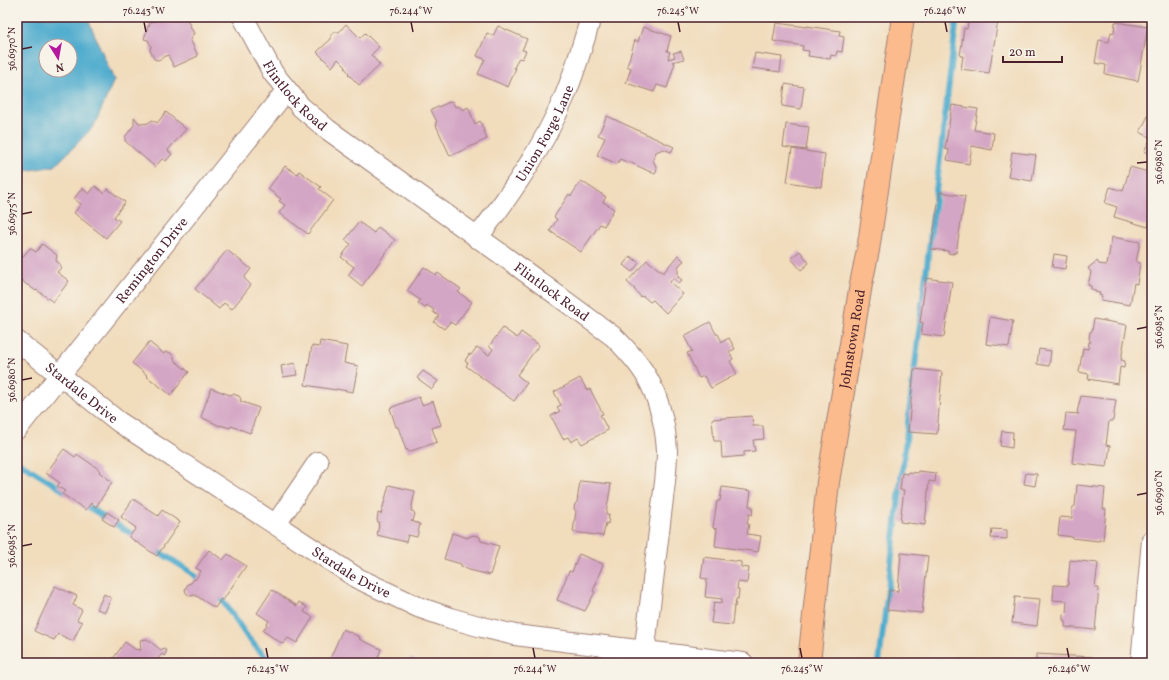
<svg xmlns="http://www.w3.org/2000/svg" width="1169" height="680" font-family="Vollkorn,serif">
  <rect width="100%" height="100%" fill="#f7f3e8"/>
  <filter id="ink" filterUnits="userSpaceOnUse"><feTurbulence type="fractalNoise" baseFrequency=".025" numOctaves="2"/><feDisplacementMap in="SourceGraphic" scale="8" xChannelSelector="R" yChannelSelector="G"/><feConvolveMatrix kernelMatrix="1 2 1 2 8 2 1 2 1" color-interpolation-filters="sRGB"/></filter>
  <filter id="wash" filterUnits="userSpaceOnUse"><feTurbulence type="fractalNoise" baseFrequency=".012" numOctaves="4" result="noise"/><feDisplacementMap in="SourceGraphic" scale="16" xChannelSelector="R" yChannelSelector="G"/><feGaussianBlur stdDeviation="0.9" result="paint"/><feColorMatrix in="noise" values="0 0 0 0 0 0 0 0 0 0 0 0 0 0 0 0 0 1.4 0 .05"/><feComposite in="paint" operator="in"/></filter>
  <g filter="url(#wash)">
    <rect width="100%" height="100%" fill="#f1dcbc"/>
    <path fill="#50acce" stroke="#4d667c" fill-rule="evenodd" d="M17,17h70l27,63 -20,46 -39,40 -30,5 -8,-5zM46,46h24v24h-24z"/>
    <g fill="none" stroke-linecap="round" stroke-linejoin="round">
      <path stroke="#50acce" stroke-width="6" d="M17,461l54,34
        M82,503l55,34
        M153,548l35,22 15,13
        M216,594l5,4 27,40 23,25
        M879,663l78,-646"/>
    </g>
    <g id="blocks">
      <path fill="#d4a6c5" d="M163,17h23l8,17 -4,2 2,3h-2l8,17 -24,11 -6,-12 -10,5 -4,-1 -4,-9 1,-4 -3,-6 -4,-1 4,-13 2,-1 -1,-2z
        M969,17l29,4 -9,52 -28,-4 2,-13h-3l4,-28 3,1z
        M1115,22l33,5 -10,54 -33,-7 1,-9 -11,-2 4,-23 10,2 2,-10 3,1z
        M776,23l31,4v-1l33,5 -1,5 5,1 -2,15 -5,-1 -1,5 -5,-1 -1,4 -22,-3 1,-5 -7,-1 1,-4 -30,-5z
        M346,24l14,14 5,-5 14,14 -8,8 9,10 -21,20 -11,-11 1,-1 -4,-5 1,-1 -8,-8 -6,8 -15,-15 14,-13v-4l4,-3h4z
        M498,26l29,13 -5,11 4,1 -4,8 -3,-1 -1,1 -4,9h2l-8,19 -30,-13 7,-15 -8,-3 10,-23 6,3z
        M643,27l28,9 -4,15 3,1 -2,7 7,-2 -2,-4 8,-2 3,8 -12,3 3,1 -8,25 -10,-3 -3,7 -28,-9 5,-15 -4,-2 8,-26 3,2z
        M755,53l27,4 -2,15 -28,-4z
        M785,84l19,3 -3,22 -19,-3z
        M452,101l3,6 3,-1 5,4 5,-3 7,17 5,-3 7,18 -37,17 -15,-33 2,-1 -6,-12z
        M952,105l26,4 -4,21 20,3 -2,17 -20,-4 -3,18 -22,-4 2,-10 -4,-1z
        M166,112l20,17 -18,21 1,2 3,2 -6,7 -3,-2h-1l-7,8 -30,-26v-4l9,-12v-8l4,5 4,2 6,-1 4,-3 5,3z
        M1149,114l3,1v41l-8,-5 7,-13 -11,-6z
        M607,116l67,31 -3,5 -8,-3 -7,3 -3,8 4,9 -2,5 -26,-12v1l-9,-4 -3,5 -20,-9 8,-17 -7,-3z
        M786,124l23,3 -3,23 -23,-3z
        M792,149l33,5 -4,33 -34,-5z
        M1012,152l24,3 -4,26 -24,-4z
        M285,166l12,8 2,-3 22,16 -2,2 14,11 -25,34 -29,-21 6,-8 -6,-4 2,-2 -13,-10z
        M1130,167l22,6v40l-4,14 -34,-10 3,-10 -12,-4 5,-16 13,4z
        M581,181l25,16 -3,5 11,7 -10,17 -4,-2 -19,28 -31,-21 7,-12 -3,-2 15,-23 2,2z
        M95,186l9,7 4,-4 17,13 -11,15 6,4 -14,17 -32,-25 7,-9 -7,-5 8,-11 7,6z
        M940,192l25,4 -9,57 -2,-1v2l-6,-1v-2l-17,-2z
        M359,222l15,11 4,-6 17,13 -33,46 -14,-11 6,-8 -13,-10 10,-13 -6,-4z
        M1112,237l28,5 -4,20 4,1 -3,21 -3,-1 -4,22 -29,-5 1,-4 -3,-1 1,-2 -5,-1v-2l-4,-1v-3l-3,-1 3,-13 -3,-4 9,-7 2,3 8,1z
        M42,244l15,11 -1,6 4,3 1,4 -4,4 12,9 -16,21 -16,-12 -1,1 -8,-6h-1l-10,-9v-12l13,-16 6,4z
        M227,250l24,19 -7,9 7,7 -19,24 -8,-6 -5,6 -24,-20z
        M800,251l9,12 -8,7 -10,-12z
        M1054,254l13,2 -2,13 -13,-2z
        M678,255l6,6 -3,2 -3,4v10l4,3 -3,3 -6,-5 -3,4 13,12 -17,19 -13,-13 -3,2 -7,-6 -2,1 -7,-8h1l-8,-7 20,-22 15,12h2z
        M630,256l9,7 -7,9 -9,-7z
        M424,267l12,8 2,-2 23,16 -3,3 14,10 -17,23 -5,-3 -6,7 -10,-7 5,-6 -6,-4 1,-2 -7,-5 -2,3 -7,-5 2,-3 -13,-9z
        M926,278l26,4 -8,55 -23,-3 2,-11 -3,-1z
        M990,317l23,4 -4,26 -23,-3z
        M1094,319l33,6 -6,35 4,1 -1,7 -4,-1 -2,17 -30,-5 1,-5 -10,-2 4,-24 5,1 1,-7h2l-2,-3 1,-7 2,-1z
        M710,322l6,12h2l4,8 7,-4 6,11 -6,3 4,7 -3,2 7,13 -26,14 -7,-12 -5,2 -12,-25 5,-2 -8,-15z
        M503,328l14,10 4,-6 18,13 -22,30 10,8 -13,18 -48,-35 2,-3 -3,-2 4,-7 2,1 6,-8 12,8 4,-6 -4,-3z
        M320,341l27,5 -3,17 14,3 -5,26 -17,-3v1l-31,-5 7,-39 7,1z
        M149,342l15,12 1,-2h4l5,4v4l15,12 -18,23 -25,-19 1,-1 -15,-12z
        M1039,349l12,2 -2,15 -12,-2z
        M295,363l2,12 -14,2 -2,-11z
        M914,369l28,3 -5,62 -29,-2z
        M423,371l15,10 -6,8 -15,-11z
        M580,378l7,12 3,-1 13,25 -3,1 8,15 -26,14 -4,-6 -7,4 -3,-5 -5,2 -12,-23 9,-5 -3,-4 4,-2 -7,-13z
        M211,388l19,7 3,-1 6,2 2,3 -1,2 19,7 -9,25 -19,-7 -1,2 -10,-3v1l-19,-9z
        M1081,396l35,4 -3,21h-4l-3,24 4,1 -3,21 -35,-4 4,-32 -12,-1 2,-17 13,1 -2,-2z
        M419,397l3,8 11,-4 8,24 -9,3 5,14 -29,10 -1,-3 -1,1 -8,-23h-2l-6,-19z
        M752,416l1,10h10l1,13 -11,1 2,11 -11,1v4l-22,2 -1,-17h-7l-2,-22z
        M1002,431l11,1 -1,16 -12,-2z
        M64,449l11,8 2,-3 23,16 -1,2 13,10 -16,25 -5,-4 -5,7 -24,-16 3,-3 -8,-5 3,-3 -14,-10z
        M918,471l18,2 -1,9 -6,-1 -4,44 -25,-3 4,-32h-4l2,-17 6,1v-2l10,1z
        M1026,473l11,1 -2,12 -11,-2z
        M580,481l31,3 -5,30 3,1 -1,9 -2,-1 -3,13 -30,-4 3,-21 -2,-2 1,-5 2,-2z
        M389,485l26,6 -4,20h2l2,3 -2,7h-2l9,3 -3,13 -9,-2 -2,7 -29,-7 2,-10h-1l1,-3 -2,-1 1,-8 3,1z
        M1077,485l28,3 -2,21h3l-3,31h-4v1l-27,-3v-1l-14,-2 2,-18 12,1v-10l3,-2z
        M722,487l29,4 -2,15 4,1 -1,8 -3,-1 -2,10h2l-2,10 14,2 -3,16 -43,-6 2,-17 -4,-1 4,-27h3z
        M133,499l25,17 4,-6 18,12 -23,34 -28,-19 7,-9 -15,-11z
        M107,512l12,8 -5,7 -12,-8z
        M992,529l15,1v9l-16,-1z
        M452,533l16,5v-1l6,-2 6,2 1,4 18,5 -9,29 -21,-5 -8,-4v-2l-17,-5z
        M209,550l14,10 5,-6 18,12 -23,34 -2,-1 -6,9 -20,-13 -5,1 -4,-3 -1,-4 3,-5 3,-1 3,-4 1,1 6,-9 -5,-3z
        M901,553l27,3 -6,57 -35,-3 2,-20 9,1z
        M579,554l24,10 -7,18h1l-4,9 2,1 -10,19 -28,-11 12,-29 3,1z
        M704,557l37,5v5l8,1 -2,15 -9,-1 -1,7h2l-1,10h-2l-1,8 -1,-1 -2,19 -21,-2 3,-21 8,1v-4l-17,-2 2,-18 -6,-1z
        M1070,560l28,3 -3,25h4l-4,42 -30,-3v-6l-2,-1v-6l3,-1 1,-12 -14,-1 1,-15 14,1z
        M55,586l22,10 -4,9 9,5 -5,10 5,2 -9,19 -15,-7 -4,6 -20,-9z
        M272,590l25,16 2,-4 8,5 -3,5 9,5 -16,26 -9,-5 -5,6 -20,-13 6,-10 -12,-8z
        M104,594l7,4 -6,14 -8,-3z
        M1015,597l25,2 -3,27 -25,-3z
        M343,629l17,8 -1,2 22,10 -5,14h-48z
        M147,639l14,11 2,-2 4,3 -3,5 -2,-2 -6,7 3,2h-49l15,-21 11,8 1,-1 2,1h2l-1,-10z
        M1036,654l56,3 -1,6h-55z
        M410,658l12,5h-14z
        M954,659l12,1v3h-12z"/>
    </g>
  </g>
  <g filter="url(#ink)">
    <use href="#blocks" fill-opacity="0" stroke="#9e7e74" stroke-width="1"/>
    <g fill="none" stroke-linecap="round" stroke-linejoin="round">
      <defs>
        <g id="minor">
          <path id="s1" d="M243,17l30,56 28,34 26,22 185,133 102,75c13,13 28,29 36,46 10,20 16,46 17,68 0,10 -1,21 -2,31l-22,181"/>
          <path id="s2" d="M477,238c34,-44 65,-89 87,-140 11,-26 19,-54 27,-81"/>
          <path id="s3" d="M17,341l102,81 238,156 61,29 32,11 32,9 33,8 228,28"/>
          <path id="s4" d="M17,429l269,-338"/>
          <path d="M276,524l42,-62"/>
          <path d="M1141,663l11,-123"/>
        </g>
        <g id="major">
          <path id="s5" d="M809,663l19,-181 33,-198 7,-34 35,-233"/>
        </g>
      </defs>
      <use href="#minor" stroke="#9e7e74" stroke-width="22"/>
      <use href="#major" stroke="#9e7e74" stroke-width="24"/>
      <use href="#minor" stroke="#fff" stroke-width="20"/>
      <use href="#major" stroke="#fbbb8d" stroke-width="22"/>
    </g>
  </g>
  <path fill="none" stroke="#4a1f2b" stroke-width="1.5" d="M144,22l2,10M411,22l2,10M678,22l2,10M945,22l2,10M22,49l10,-2M1137,163l10,-1M22,214l10,-2M1137,329l10,-2M22,380l10,-2M1137,495l10,-2M22,546l10,-2M266,648l2,10M533,648l2,10M800,648l2,10M1067,648l2,10"/>
  <g text-anchor="middle" stroke-width="3.5" stroke-linejoin="round" paint-order="stroke">
    <g font-size="14" fill="#4a1f2b" stroke="#f7f3e8">
      <text dy="5" stroke="none"><textPath href="#s1" startOffset="95">Flintlock Road</textPath></text>
      <text dy="5" stroke="none"><textPath href="#s2" startOffset="125">Union Forge Lane</textPath></text>
      <text dy="5" stroke="none"><textPath href="#s4" startOffset="216">Remington Drive</textPath></text>
      <text dy="5" stroke="none"><textPath href="#s1" startOffset="419">Flintlock Road</textPath></text>
      <text dy="5" stroke="none"><textPath href="#s5" startOffset="327">Johnstown Road</textPath></text>
      <text dy="5" stroke="none"><textPath href="#s3" startOffset="83">Stardale Drive</textPath></text>
      <text dy="5" stroke="none"><textPath href="#s3" startOffset="407">Stardale Drive</textPath></text>
    </g>
  </g>
  <rect width="1169" height="680" fill="none" stroke="#f7f3e8" stroke-width="44"/>
  <g transform="translate(58 58) rotate(169)"><circle r="19" fill="#f7f3e8" stroke="#b29e9c"/>
  <path d="M0-3L7 15L0 10L-7 15Z" fill="#b5179e"/>
  <text y="-6" font-size="11" font-weight="bold" text-anchor="middle" fill="#4a1f2b">N</text>
  </g>
  <path d="M1003 56v6h59v-6" fill="none" stroke="#4a1f2b" stroke-width="2"/>
  <text x="1009" y="56" font-size="12" fill="#4a1f2b" stroke="#f7f3e8" stroke-width="3" paint-order="stroke">20 m</text>
  <rect x="22" y="22" width="1125" height="636" fill="none" stroke="#4a1f2b" stroke-width="1.5"/>
  <g font-size="10" text-anchor="middle" fill="#4a1f2b">
    <text x="144" y="14">76.243°W</text>
    <text x="411" y="14">76.244°W</text>
    <text x="678" y="14">76.245°W</text>
    <text x="945" y="14">76.246°W</text>
    <text transform="translate(11 49) rotate(-90)" y="4">36.6970°N</text>
    <text transform="translate(1158 162) rotate(-90)" y="4">36.6980°N</text>
    <text transform="translate(11 214) rotate(-90)" y="4">36.6975°N</text>
    <text transform="translate(1158 327) rotate(-90)" y="4">36.6985°N</text>
    <text transform="translate(11 380) rotate(-90)" y="4">36.6980°N</text>
    <text transform="translate(1158 493) rotate(-90)" y="4">36.6990°N</text>
    <text transform="translate(11 546) rotate(-90)" y="4">36.6985°N</text>
    <text x="268" y="672">76.243°W</text>
    <text x="535" y="672">76.244°W</text>
    <text x="802" y="672">76.245°W</text>
    <text x="1069" y="672">76.246°W</text>
  </g>
</svg>
